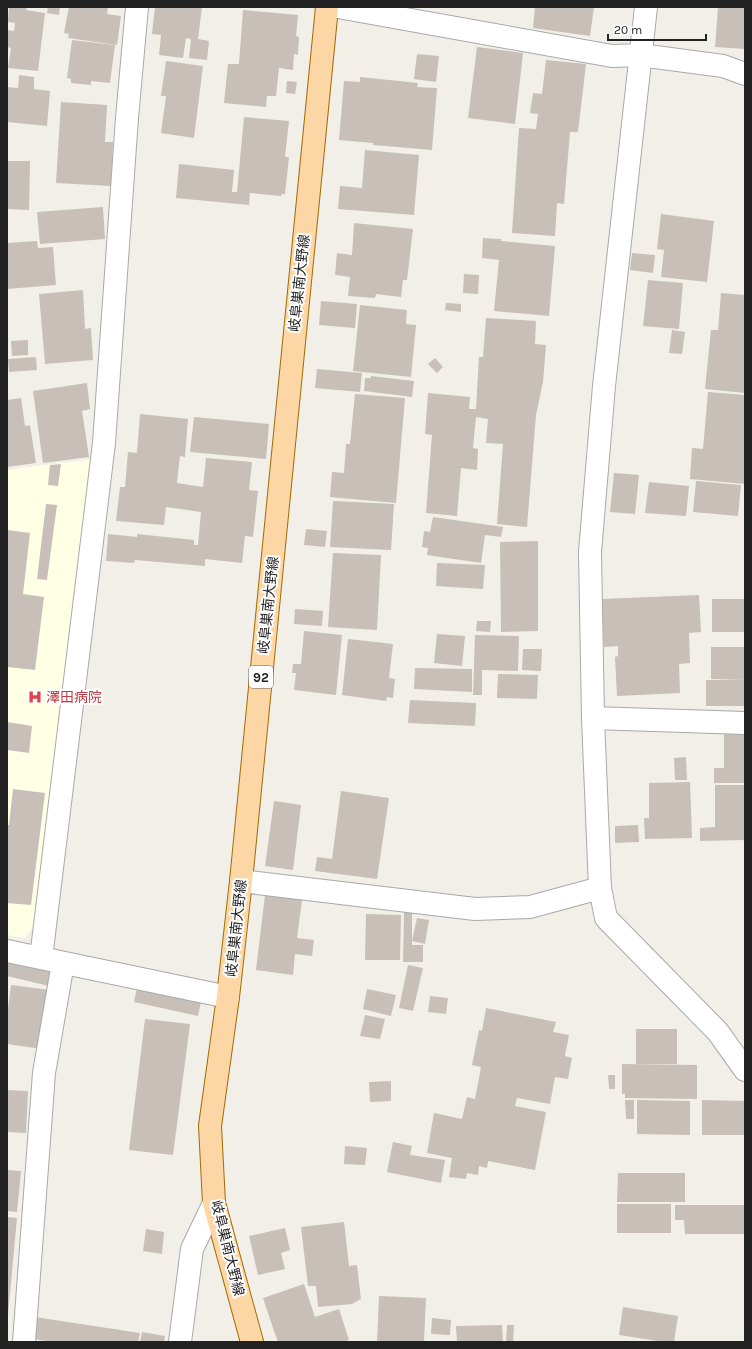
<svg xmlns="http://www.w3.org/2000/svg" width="752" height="1349" font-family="Karla,'Noto Sans JP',sans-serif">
  <rect width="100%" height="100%" fill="#f2efe9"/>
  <path fill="#ffffe5" d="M93,459l-57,465 -11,14 -18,-3v-465z"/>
  <path fill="#c7bfb8" d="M9,7h18l-1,3 19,3 -7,58 -30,-3 3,-20 -4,-1v-17l7,1 1,-8 -7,-1z
    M48,7h12l-1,8 -12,-2z
    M69,7h39l-1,7 14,2 -4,29 -49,-7 1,-4 -5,-1z
    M155,7h47l-4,32 11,2 -2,19 -18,-2 2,-19 -5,-1 -3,20 -24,-3 2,-20 -9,-1z
    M535,7h59l-4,29 -57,-8z
    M718,7h27v42l-30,-2z
    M243,10l55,5 -2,21 3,1 -1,18 -4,-1 -1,16 -14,-2 -3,28h-9l-1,11 -42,-4 4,-39h11z
    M72,40l43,5 -5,38 -19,-2v4l-20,-2v-4l-4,-1z
    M477,47l46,6 -8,71 -47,-6z
    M417,54l22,2 -3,26 -22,-3z
    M546,60l40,4 -8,68h-8l-6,72 -7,-1 -2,33 -43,-3 7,-105 17,1 2,-15 -8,-1 3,-20 9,1z
    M166,61l37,5 -9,72 -33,-5 5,-37h-5z
    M19,75l15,2v12l16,2 -3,35 -40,-4v-35l11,1z
    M360,77l58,6 -1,4 20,1 -5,62 -59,-5v-2l-34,-3 5,-59 16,1z
    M287,81l10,1 -2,12 -9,-1z
    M61,102l46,3 -2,37h8l-2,44 -55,-3z
    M244,117l45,4 -4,36h4l-4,37h-3l-1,2 -31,-3 -1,12 -73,-7 3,-34 55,6 -2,22h5z
    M365,150l54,5 -5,60 -76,-6 2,-23 22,2z
    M7,161h23l-1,49 -22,-1z
    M103,207l2,32 -65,5 -3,-32z
    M661,214l53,7 -7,61 -46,-5 3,-27 -7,-1z
    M354,223l59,6 -6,51h-4l-2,17 -25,-3 -1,4 -27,-2 2,-19 -15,-2 2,-22 15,2z
    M483,238l18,1v2l54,5 -6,70 -55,-5 5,-51 -17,-2z
    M37,241l1,7 15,-1 3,38 -49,4v-46z
    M632,253l23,2 -2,18 -23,-3z
    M464,274l15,1 -1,19 -15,-1z
    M648,280l35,3 -4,46 -36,-3z
    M83,290l2,39 6,-1 2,32 -48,4 -6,-70z
    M721,293l24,2v98l-40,-4 6,-59h7z
    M321,301l36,3 -2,24 -36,-3z
    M446,303l15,1v8l-16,-2z
    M360,305l47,5 -1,14 10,1 -5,52 -58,-6z
    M486,318l50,3 -1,23 11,1 -3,37 -7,33 -9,112 -30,-3 6,-80 -17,-1 2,-24 -12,-2 -3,31 5,1 -1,21 -16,-2 -4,48 -31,-3 6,-78 -7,-1 3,-41 42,4 -1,12h7l3,-52h4z
    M672,330l13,2 -3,22 -13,-1z
    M28,340v15l-16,1 -1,-15z
    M36,357l1,13 -28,2 -1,-13z
    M435,358l8,9 -6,6 -9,-9z
    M317,369l45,4 -2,19 -45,-4z
    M371,376l43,5 -2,16 -48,-6 1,-13h6z
    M87,383l3,26 -8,2 7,46 -46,6 -10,-72z
    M708,392l37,3v89l-55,-5 2,-31 11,1z
    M355,394l50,4 -9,105 -66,-6 2,-25 12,1 2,-29h4z
    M21,398l4,28 5,-1 6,38 -29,4v-67z
    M140,414l48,5 -3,38 -5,-1 -3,27 26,4 3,-29 46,4 -3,28 9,1 -5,46 -8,-1 -3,27 -37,-4v7l-70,-6 -1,3 -28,-2 2,-27 29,3v-3l57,6v5h4l3,-33 -35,-5 -2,18 -48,-4 4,-34h5l3,-35 9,1z
    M194,417l75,7 -3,35 -76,-7z
    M61,464l-3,22 -10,-1 2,-20z
    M614,473l25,2 -4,39 -25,-2z
    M696,481l45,4 -3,31 -45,-4z
    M649,482l40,4 -3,30 -41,-3z
    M333,501l61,3 -3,46 -61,-3z
    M46,504l11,1 -10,75 -10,-1z
    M433,517l70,10 -2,10 -16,-2 -4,28 -54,-8 1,-7 -6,-1 2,-16 6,1z
    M306,529l21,2 -2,16 -21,-2z
    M7,530l23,3 -7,61 21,3 -9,73 -28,-3z
    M538,541v90l-37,1 -1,-90z
    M333,553l48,2 -4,75 -49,-3z
    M437,563l48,2 -2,24 -47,-3z
    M699,595l2,37 -12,1 1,30 -11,1 1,29 -63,3 -2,-39 3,-1v-10l-14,1 -2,-48z
    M712,599h33v33h-33z
    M295,609l28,2 -1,15 -28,-2z
    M477,621h14l-1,11 -14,-1z
    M304,631l38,4 -6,60 -42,-5 2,-17h-4l1,-9h8z
    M437,634l28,2 -3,30 -28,-3z
    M475,635l44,1 -1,35 -36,-1v25h-9z
    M348,639l45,5 -4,34 6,1 -2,19 -6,-1 -1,4 -44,-6z
    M711,647h34v33l-34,-1z
    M523,649h19l-1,22 -19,-1z
    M415,668l57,1v23l-58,-3z
    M498,674l40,1 -1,24 -40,-1z
    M706,680h39v26h-39z
    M410,700l66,3 -1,23 -67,-3z
    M7,722l25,4 -3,27 -22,-3z
    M724,733h21v50h-31v-15h10z
    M686,757l1,23h-12l-1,-22z
    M690,782l2,56 -47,1 -1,-21h5v-35z
    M715,785h30v55l-45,1v-13l15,-1z
    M13,789l32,4 -14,112 -24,-2v-78h2z
    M341,791l48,7 -12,81 -62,-8 2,-14 15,2z
    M274,801l27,4 -8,65 -28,-4z
    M638,825l1,17 -24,1v-17z
    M265,895l37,5 -5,38 17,2 -2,16 -17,-2 -2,21 -37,-5z
    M404,912l8,1v32h11v17h-20z
    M366,914l35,1 -1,45h-35z
    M417,918l12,2 -4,24 -13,-3z
    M7,961l45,10 -3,15 -42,-10z
    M408,965l15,3 -10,43 -14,-3z
    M138,983l64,14 -4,19 -64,-14z
    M11,985l39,5 -8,59 -35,-5v-27z
    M367,989l29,6 -5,21 -28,-7z
    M430,996l18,2 -2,16 -18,-2z
    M486,1008l70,14 -3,10 16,3 -4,21 7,2 -4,21 -13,-2 -5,27 -33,-6 -2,8 31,6 -11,58 -47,-9 -1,7 -8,-2 -1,9 -11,-2 -1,6 -17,-2 3,-19 -25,-5 7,-40 28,6 5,-22 8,2 6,-32 -9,-2 7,-35 3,1z
    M365,1015l20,4 -5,20 -20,-3z
    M145,1019l45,5 -17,131 -44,-5z
    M636,1029h41v35h-41z
    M622,1064l75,1v34l-72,-1v-4h-3z
    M608,1075h7v14h-6z
    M391,1081v20l-21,1 -1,-20z
    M7,1090l21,1 -2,42 -19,-1z
    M625,1100h9v19h-8z
    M637,1100l53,1v34l-53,-1z
    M702,1100l43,1v34h-43z
    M393,1142l19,4 -2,9 35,5 -4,23 -54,-11z
    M345,1146l22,2 -2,17 -21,-1z
    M7,1170l14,1 -4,41 -10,-1z
    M618,1173h67v29h-68z
    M617,1204h54v29h-54z
    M675,1205h70v29h-60l-1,-14h-9z
    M7,1217l10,1 -9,97h-1z
    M344,1222l5,44 8,-1 4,34 -9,5 -34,3 -2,-21h-8l-7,-59z
    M285,1228l5,22 -9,3 4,16 -27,6 -9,-39z
    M146,1229l18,3 -2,22 -19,-3z
    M304,1284l11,33 24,-8 10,31 -7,2h-64l-4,-11 5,-1 -5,1 -11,-33z
    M379,1296l47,2 -2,44h-47z
    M623,1307l55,9 -4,26h-10l-45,-7z
    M35,1317l105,16 -2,9h-84l-22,-3z
    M432,1318l19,2 -1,15 -19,-1z
    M502,1325l1,17h-46l-1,-16z
    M507,1325h7l-1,17h-7z
    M142,1332l23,4 -1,6h-24z"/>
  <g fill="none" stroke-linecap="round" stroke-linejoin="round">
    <defs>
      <path id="minor" d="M338,7l274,49 28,-1 83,11 22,8
        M646,7l-42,379 -14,166 3,166 7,170 6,30 112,114 27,38
        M593,718l152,5
        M241,881l234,28 55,-2 70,-19
        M7,951l221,46
        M41,958l63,-515 23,-325 10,-111
        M24,1342l20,-269 19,-110
        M180,1342l12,-93 22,-46"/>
      <path id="major" d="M252,1342l-38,-139 -4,-77 18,-129 13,-116 86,-874"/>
    </defs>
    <use href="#minor" stroke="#a9a9a9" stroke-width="24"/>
    <use href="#major" stroke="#a06b00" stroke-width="24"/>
    <use href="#minor" stroke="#fff" stroke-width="22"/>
    <use href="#major" stroke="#fcd6a4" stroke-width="22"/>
  </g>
  <defs>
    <symbol id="hospital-bare" viewBox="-9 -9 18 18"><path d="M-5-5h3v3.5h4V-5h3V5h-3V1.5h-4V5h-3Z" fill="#e0444e" stroke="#fff" stroke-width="2.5" paint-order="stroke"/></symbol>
  </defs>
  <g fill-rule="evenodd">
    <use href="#hospital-bare" x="25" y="687" width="20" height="20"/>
  </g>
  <g text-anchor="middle" stroke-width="4" stroke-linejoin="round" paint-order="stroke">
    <rect fill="#fff" stroke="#646464" stroke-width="1" x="249" y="666" width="24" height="22" rx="3"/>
    <g font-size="13" font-weight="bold" fill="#222">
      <text x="261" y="682">92</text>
    </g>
    <g font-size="14" fill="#222" stroke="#fff">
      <text transform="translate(299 283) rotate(-84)" y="5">岐阜巣南大野線</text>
      <text transform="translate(268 605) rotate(-84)" y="5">岐阜巣南大野線</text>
      <text transform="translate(236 928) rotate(-84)" y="5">岐阜巣南大野線</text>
      <text transform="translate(228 1248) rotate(76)" y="5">岐阜巣南大野線</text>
    </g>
    <g font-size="14" fill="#be3a42" stroke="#fff" text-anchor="start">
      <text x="46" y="702">澤田病院</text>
    </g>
  </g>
  <rect width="752" height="1349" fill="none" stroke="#222222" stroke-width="16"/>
  <path d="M608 34v6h98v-6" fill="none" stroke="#222222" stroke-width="2"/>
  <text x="614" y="34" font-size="12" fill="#222222" stroke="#ffffff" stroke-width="3" paint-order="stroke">20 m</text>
</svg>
